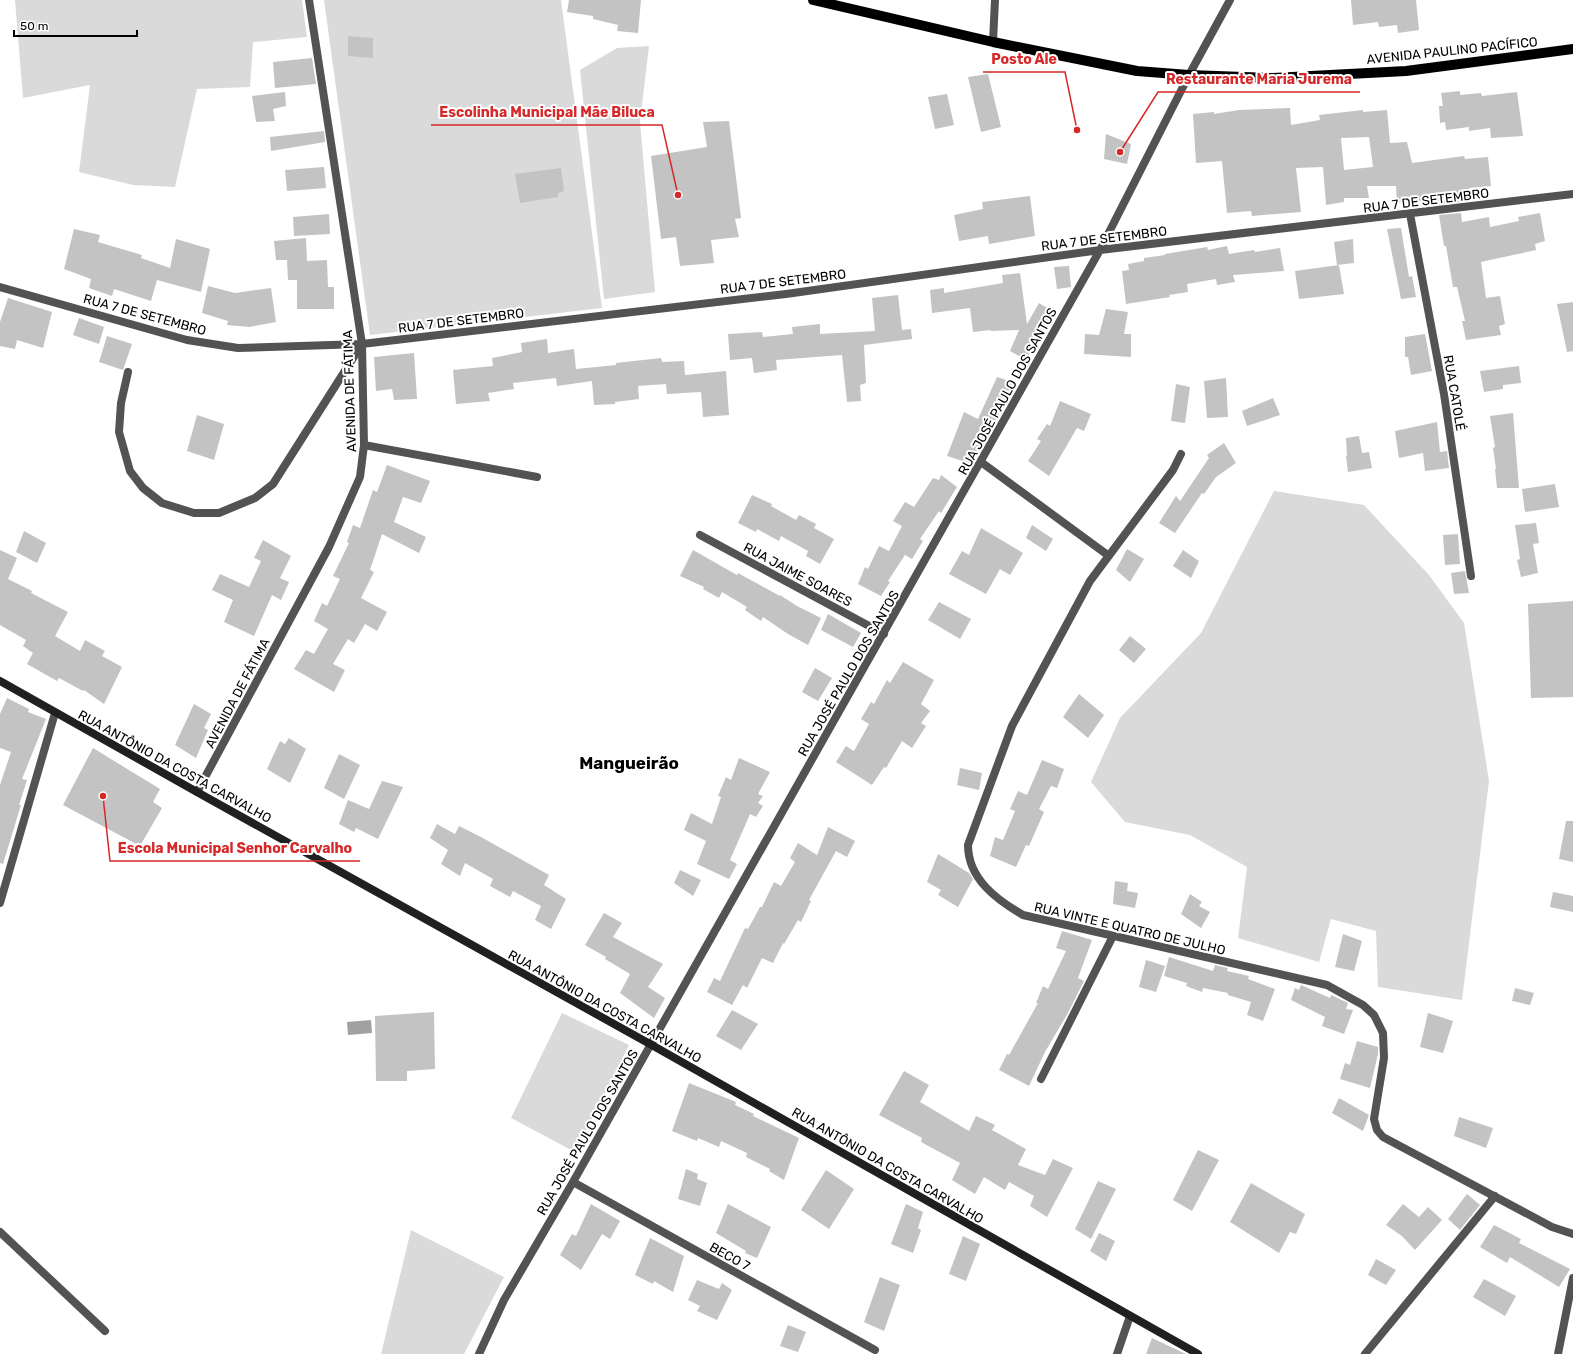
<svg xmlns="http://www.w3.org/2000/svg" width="1573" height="1354" font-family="Rubik,sans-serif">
  <rect width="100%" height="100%" fill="#fff"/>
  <path fill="#dadada" d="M15,0h287l5,37 -54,5 -3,45 -53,2 -22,98 -42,-2 -54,-13 11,-87 -67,13z
    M324,0h237l41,308 -232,27z
    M649,46l-9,76 15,170 -51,7 -24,-229 37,-22z
    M1274,491l90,14 65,70 35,48 25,158 -27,219 -84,-13 -2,-56 -45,-12 -12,43 -81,-24 9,-71 -57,-32 -65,-13 -34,-40 29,-64 81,-85z
    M562,1013l67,32 -54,107 -64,-34z
    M411,1230l93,47 -40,77h-83z"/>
  <path fill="#a1a1a1" d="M371,1020l1,13 -24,2 -1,-13z"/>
  <path fill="#c3c3c3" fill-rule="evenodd" d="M569,0h72l-3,33 -21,-2 1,-6 -25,-6v-3l-26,-4z
    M1351,0h65l3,30 -21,3 -1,-8 -18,2 -1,-5 -25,3z
    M348,36l25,2v20l-25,-2z
    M312,58l4,26 -41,4 -2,-26z
    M988,74l13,53 -20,5 -13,-55z
    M1460,91v4l21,-2 1,3 35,-4 6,44 -32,2 -1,-10 -21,3v-4l-23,3 -1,-8 -5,1 -1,-17h4l-2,-13z
    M285,92l1,14 -13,3 2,12 -19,1 -4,-26z
    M947,94l7,31 -19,4 -7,-32z
    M1290,108l1,17 29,-5 -1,-5 44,-5v2l24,-2 3,33 17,-1 5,21 52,-7 1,3 23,-2 3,29 -22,2 1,5 -12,1 1,8 -22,3 -1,-5 -39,3 -1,-17h-29l2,12h-25v4l-18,3 -3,-38 -27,1 5,44 -49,4 -1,-5 -24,2 -5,-52 -26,2 -3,-49 21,-2v2l25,-4zM1369,137l4,30 -29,3 -3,-32z
    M729,121l12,97 -6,1 4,18 -28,3 3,23 -34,3 -4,-29 -15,2 -10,-83 56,-9 -4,-25z
    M324,131l1,11 -54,9 -1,-14z
    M1106,134l25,10 -4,20 -23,-5z
    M324,167l2,21 -39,3 -2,-21z
    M561,168l3,23 -6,2v4l-38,6 -5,-29z
    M1030,196l5,40 -46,8 -1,-8 -29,5 -5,-26 29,-6 -1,-7z
    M1461,213l1,9 27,-5 1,10 29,-6 -1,-4 22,-4 5,28 -10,3 1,6 -55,12 5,36 14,-2 5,28 -6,2 2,9 -35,5 -4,-19h3l-8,-34h-4l-7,-41h-2l-5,-31z
    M329,214l1,20 -36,2 -1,-19z
    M1401,228l8,49 3,-1 4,21 -15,2 -14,-70z
    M74,229l26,6 -2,7 44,13 -1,3 29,10 6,-29 34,10 -9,43 -44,-12 -6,21 -37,-12 -2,7 -23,-8 2,-9 -27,-10z
    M306,238l1,23 20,-1 1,27h6v22h-37v-29h-9l-1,-20h-11l-2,-19z
    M1353,239l1,24 -17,2 -3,-23z
    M1227,246l2,8 25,-4 1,2 25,-4 4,23 -51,4 2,7 -18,3 -1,-6 -29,5 1,8 -19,3 1,2 -44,7 -4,-33 7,-1 -1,-6 16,-3v-3l21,-3v-1l42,-7 1,3z
    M1339,265l5,29 -45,5 -4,-28z
    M1069,266l2,21 -14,2 -3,-22z
    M1020,273l7,51 12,-21 16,10 -29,47 -16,-9 9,-21 -28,1v-1l-18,2 -3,-24 -38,5 -2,-23 14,-2v5l59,-10 -1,-8z
    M208,286l27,7 36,-5 5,34 -27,5 -22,-2 1,-4 -26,-8z
    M898,295l4,35 9,-1 1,10 -48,6 2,38 -6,2 1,16 -14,1 -5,-47 -66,5 1,10 -23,3 -2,-15 -22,2 -2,-26 34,-2 1,5 30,-3 -1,-7 28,-3v10l55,-3 -3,-33z
    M8,298l44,14 -9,36 -26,-8 -2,9 -15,-3v-24z
    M1573,302v49l-6,1 -10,-48z
    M1106,309l22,3 -4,22h7v23l-47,-3 1,-20 14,1z
    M79,318l25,9 -5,17 -26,-9z
    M1425,334l7,37 -21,4 -3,-18h-3v-20z
    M107,336l25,8 -9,26 -24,-8z
    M547,339l1,14 26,-4 2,20 40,-4v-2l45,-5 1,4 22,-1 1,14 41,-4 3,44 -26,2 -2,-25 -34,2 -1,-10 -28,2 1,13 -24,3v2l-21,1 -2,-24 -35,5 -1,-8 -43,5 1,6 -26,4 2,8 -34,3 -3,-34 40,-4 -1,-8 30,-6 -1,-9z
    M414,353l3,46 -23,1 -2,-11 -16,2 -2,-34z
    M1519,366l2,17 -18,2v4l-19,3 -4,-21z
    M997,377l18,6 -23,44 -4,-1 -11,26 -3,-1 -5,12 -22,-7 17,-44 14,7z
    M1226,378l2,39 -21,1 -3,-37z
    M1176,384l14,3 -5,36 -14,-2z
    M1273,398l7,17 -33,11 -5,-15z
    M1060,401l31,13 -7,17 -7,-3 -28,48 -21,-15 13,-20 -4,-2 10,-15 3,2z
    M1513,413l6,75h-22l-2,-19h1l-3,-21 2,-1 -5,-31z
    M197,415l27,9 -10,36 -27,-9z
    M1437,422l3,30 7,-1 2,17 -24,3 -2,-18 -24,5 -4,-27z
    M1359,436l3,17 7,-1 3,16 -24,4 -2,-16h1l-1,-18z
    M1224,443l12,20 -20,14 -12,17 -2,-1 -27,40 -16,-10 17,-27 4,5 29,-43 -2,-3z
    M387,465l43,16 -9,22 -18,-6 -9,25 32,15 -7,16 -37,-19 -12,36 4,2 -13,26 26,14 -10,19 -12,-7 -11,19 -6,-4 -15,25 12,6 -11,22 -40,-23 12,-19 8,4 14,-25 -14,-8 8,-18 5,3 13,-27 -7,-3 16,-33 -2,-1 6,-17 7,3 13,-38 4,2z
    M941,475l16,12 -16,26 -2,-2 -19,28 3,2 -11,18 -7,-4 -17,26 2,1 -9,14 -23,-12 7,-17 3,2 11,-23 10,5 13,-25 -9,-5 12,-19 9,5 19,-29 6,2z
    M1555,484l4,23 -34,5 -3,-23z
    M752,495l20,9 -1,2 25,14 3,-5 17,9 -2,4 20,11 -14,25 -14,-8 2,-5 -27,-15 -2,5 -22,-12 -1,3 -18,-9z
    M1536,523l3,20 -6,1 5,29 -17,4 -4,-17 3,-1 -5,-34z
    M1032,525l21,14 -7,12 -20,-13z
    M981,528l42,25 -13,22 -10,-6 -14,25 -37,-20 13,-23 7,4z
    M24,531l22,12 -9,20 -21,-11z
    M1458,534l2,30 -15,1 -2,-30z
    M263,540l28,16 -11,22 9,4 -8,18 -9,-5 -18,41 -30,-14 9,-22 -21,-10 8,-16 29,13 12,-26 -7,-3z
    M1127,549l17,10 -14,23 -14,-12z
    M0,550l17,8 -9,21 24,12 -1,2 37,19 -13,24 25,15 5,-11 20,11 -3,5 20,11 -18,37 -20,-14 -1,1 -24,-13 -2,3 -30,-17 6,-11 -10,-7 3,-6 -26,-15z
    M693,550l44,25 1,-2 42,23v-1l17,11 24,12 -13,27 -20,-11 -25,-17 -2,4 -16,-11 2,-3 -25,-15 -3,6 -16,-9 1,-2 -24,-11z
    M1183,550l16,11 -8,17 -18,-12z
    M1465,571l4,22 -15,1 -3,-21z
    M1573,601v96l-42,1 -3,-94z
    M939,602l32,17 -11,20 -32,-19z
    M828,614l33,19 -8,14 -32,-17z
    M1130,636l16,13 -12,14 -15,-13z
    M903,662l31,18 -13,24 9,7 -9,12 5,3 -14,22 -10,-7 -16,27 -2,-1 -12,18 -36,-23 10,-16 8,5 15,-27 -8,-5 10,-17 3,2 13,-24 3,3z
    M815,668l17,10 -14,23 -16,-9z
    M1079,694l25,21 -16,23 -25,-21z
    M7,698l22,11 -1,3 18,7 -24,60 5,1 -8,25h2l-7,23 -11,36 -3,-1v-78l11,-33 -11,-4v-34z
    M194,704l17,10 -7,14 4,2 -12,28 -21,-13z
    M289,738l17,11 -16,34 -23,-14 13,-28 5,3z
    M93,748l67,41 -7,13 9,6 -22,38 -77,-41z
    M339,754l21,11 -16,34 -20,-11z
    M739,758l31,14 -12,22 5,2 -5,7 5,3 -7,11 -6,-3 -20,46 7,4 -8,15 -32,-15 9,-23 -22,-11 7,-17 21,11 9,-27 -3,-1 8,-19 5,3z
    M1042,760l22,9 -7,19 -6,-2 -12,23 5,3 -15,34 -3,-1 -10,22 -26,-11 5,-19 8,3 12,-29 -5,-2 8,-18 9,4z
    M960,768l22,5 -3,17 -22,-5z
    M382,781l21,6 -25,52 -22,-11 -2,4 -15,-8 9,-24 21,9z
    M1566,821h7v41l-14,-3z
    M437,824l18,10 4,-8 22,11 68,38 -5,10 22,14 -15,30 -16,-9 6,-14 -28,-15 -3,6 -20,-11 3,-7 -28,-16 -5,13 -19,-12 7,-14 -18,-12z
    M828,827l27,14 -8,16 -11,-6 -27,49 2,1 -10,21 -3,-2 -14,24 -1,-1 -10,20 -11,-5 -15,30 -4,-3 -11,20 -25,-13 7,-14 6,3 25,-53 3,1 12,-22h2l12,-25 7,4 14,-24 -5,-4 8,-15 19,12z
    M938,854l31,19 4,6 -15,28 -20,-12 3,-5 -14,-8z
    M680,870l21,10 -8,16 -19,-13z
    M1115,881l13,2 -1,8 11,2 -3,15 -22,-4z
    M1553,892l20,4v16l-23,-5z
    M1190,894l12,8 -3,4 11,6 -9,16 -20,-14z
    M604,913l18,10 -9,14 50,27 -15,23 17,11 -11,20 -34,-25 10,-19 -25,-15 1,-2 -21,-12z
    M1062,931l30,9 -14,38 6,3 -16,32 -23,39 -16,34 -30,-16 8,-16 2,1 29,-52h-2l7,-17 5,3 18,-38 -10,-3z
    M1343,934l19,7 -8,30 -19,-4z
    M1169,957l44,14 2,-6 8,2 5,1 -1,3 22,5 -1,3 27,10 -12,32 -16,-6 4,-13 -23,-7v-2l-25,-5 -1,4 -16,-6 1,-3 -23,-7z
    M1146,960l19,6 -9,26 -17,-5z
    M1301,985l29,13 1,-3 17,8 -2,6 7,1 -9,24 -22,-8 3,-9 -34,-17 4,-12 4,2z
    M1515,988l19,5 -4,12 -18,-4z
    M732,1010l26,14 -17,26 -25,-14z
    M434,1012l1,57 -28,2v10h-31l-1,-65z
    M1428,1013l25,8 -10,32 -23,-6z
    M1357,1041l21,6v7l-8,34 -30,-9 5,-16 5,2z
    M904,1071l25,14 -9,17 49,29 7,-15 19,9 -3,5 34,19 -8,16 27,10 8,-16 20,9 -26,49 -17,-11 4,-10 -25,-14 -4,8 -21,-13 -9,17 -23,-14 8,-17 -39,-21 1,-4 -43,-23z
    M689,1083l47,19 -1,3 19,9 -1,2 46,22 -15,42 -15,-9 1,-2 -24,-12 1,-4 -26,-12 -2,6 -21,-9 -1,3 -25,-10z
    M1339,1098l30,17 -6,16 -31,-18z
    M1459,1117l34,11 -7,20 -32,-12z
    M1198,1150l21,10 -27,51 -19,-11z
    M686,1169l12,5 -1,5 10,4 -7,23 -22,-7z
    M826,1170l28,19 -25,40 -28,-19z
    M1098,1181l18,8 -25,50 -16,-10z
    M1251,1183l54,31 -9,20 -6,-2 -11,21 -49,-31z
    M1467,1194l13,11 -20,25 -12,-11z
    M591,1204l29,17 -10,18 -8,-5 -21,36 -21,-15 12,-21 4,2z
    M728,1204l43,23 -14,31 -12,-5 1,-2 -30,-18z
    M906,1204l17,8 -5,16 3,2 -8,23 -22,-9z
    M1403,1204l16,13 9,-10 14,13 -27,30 -13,-14 -16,-11z
    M1494,1225l27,14 -2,4 51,26 -11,18 -49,-30 -3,6 -27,-16z
    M1099,1233l16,8 -9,20 -16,-10z
    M963,1236l17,8 -14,37 -17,-7z
    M650,1238l34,18 -11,36 -19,-11 -1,3 -18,-9z
    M1376,1259l20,11 -10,15 -18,-10z
    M880,1277l20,8 -16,46 -20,-9z
    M1484,1279l32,17 -11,20 -32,-19z
    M697,1280l22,9 3,-6 10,7 -15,30 -20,-9 3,-5 -12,-6z
    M788,1325l18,7 -8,20 -18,-6z
    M1152,1338l34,16h-40z"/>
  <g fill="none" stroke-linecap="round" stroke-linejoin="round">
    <path stroke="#535353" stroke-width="8" d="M128,372l-7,31 -2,29 11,39 13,17 19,15 32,10h25l36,-15 18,-14 89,-140"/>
    <path stroke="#535353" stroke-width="8" d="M993,42l2,-42
      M1410,214l34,180 27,182
      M0,287l187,53 51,8 124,-4 424,-50 314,-44 473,-56
      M364,445l173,32
      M1181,454l-8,16 -83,111 -78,145 -44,119c0,34 29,55 55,70l304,70 36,20 11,10 9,18 1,25 -10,61 3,11 6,7 169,90 21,7
      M981,462l128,94
      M700,535l184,99
      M197,792l132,-245 31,-70 4,-32 -2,-101 -53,-344
      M0,903l55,-190
      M1041,1079l72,-143
      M573,1182l302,168
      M0,1232l105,99
      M479,1354l25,-54 69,-118 527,-932 89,-175 41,-75
      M1117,1354l13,-38
      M1365,1354l130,-158
      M1558,1354l15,-76"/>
    <path stroke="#202020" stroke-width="8" d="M0,681l197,111 453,252 548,310"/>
    <path stroke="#000" stroke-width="10" d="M813,0l180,42 144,29 52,4 84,3 133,-7 167,-22"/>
  </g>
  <g text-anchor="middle" stroke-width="4" stroke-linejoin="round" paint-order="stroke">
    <g font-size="13" fill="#000" stroke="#fff">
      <text transform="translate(1452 50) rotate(-6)" y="5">AVENIDA PAULINO PACÍFICO</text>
      <text transform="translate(1426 200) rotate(-7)" y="5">RUA 7 DE SETEMBRO</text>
      <text transform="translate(1104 238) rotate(-7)" y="5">RUA 7 DE SETEMBRO</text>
      <text transform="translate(783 281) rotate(-7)" y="5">RUA 7 DE SETEMBRO</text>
      <text transform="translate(145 314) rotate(15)" y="5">RUA 7 DE SETEMBRO</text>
      <text transform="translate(461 320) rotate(-7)" y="5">RUA 7 DE SETEMBRO</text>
      <text transform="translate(349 391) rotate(-92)" y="5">AVENIDA DE FÁTIMA</text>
      <text transform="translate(1007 391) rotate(-61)" y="5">RUA JOSÉ PAULO DOS SANTOS</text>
      <text transform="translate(1455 393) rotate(80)" y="5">RUA CATOLÉ</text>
      <text transform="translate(798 574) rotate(28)" y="5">RUA JAIME SOARES</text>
      <text transform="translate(848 673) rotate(-60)" y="5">RUA JOSÉ PAULO DOS SANTOS</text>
      <text transform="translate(237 693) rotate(-62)" y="5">AVENIDA DE FÁTIMA</text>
      <text transform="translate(175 766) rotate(29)" y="5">RUA ANTÔNIO DA COSTA CARVALHO</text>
      <text transform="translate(1130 928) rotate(13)" y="5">RUA VINTE E QUATRO DE JULHO</text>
      <text transform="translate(605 1006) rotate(29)" y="5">RUA ANTÔNIO DA COSTA CARVALHO</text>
      <text transform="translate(587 1132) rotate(-60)" y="5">RUA JOSÉ PAULO DOS SANTOS</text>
      <text transform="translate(888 1165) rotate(30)" y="5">RUA ANTÔNIO DA COSTA CARVALHO</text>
      <text transform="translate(730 1256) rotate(29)" y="5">BECO 7</text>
    </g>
    <g font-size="17" font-weight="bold" fill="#000" stroke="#fff">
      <text x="629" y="769">Mangueirão</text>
    </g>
  </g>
  <path fill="none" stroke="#d62828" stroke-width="1.5" d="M1077 130L1065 72H983M1120 152L1158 92H1360M678 195L662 125H431M103 796L110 861H360"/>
  <g fill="#d62828" stroke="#fff" stroke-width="1.5">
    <circle cx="1077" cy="130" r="4"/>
    <circle cx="1120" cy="152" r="4"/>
    <circle cx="678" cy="195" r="4"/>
    <circle cx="103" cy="796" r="4"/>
  </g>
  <g font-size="14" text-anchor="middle" font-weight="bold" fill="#d62828" stroke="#fff" stroke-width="4" stroke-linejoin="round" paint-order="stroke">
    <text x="1024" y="64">Posto Ale</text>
    <text x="1259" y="84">Restaurante Maria Jurema</text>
    <text x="547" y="117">Escolinha Municipal Mãe Biluca</text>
    <text x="235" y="853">Escola Municipal Senhor Carvalho</text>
  </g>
  <path d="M14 30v6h123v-6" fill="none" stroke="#000000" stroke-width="2"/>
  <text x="20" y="30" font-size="12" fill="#000000" stroke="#ffffff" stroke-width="3" paint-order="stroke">50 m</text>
</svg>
